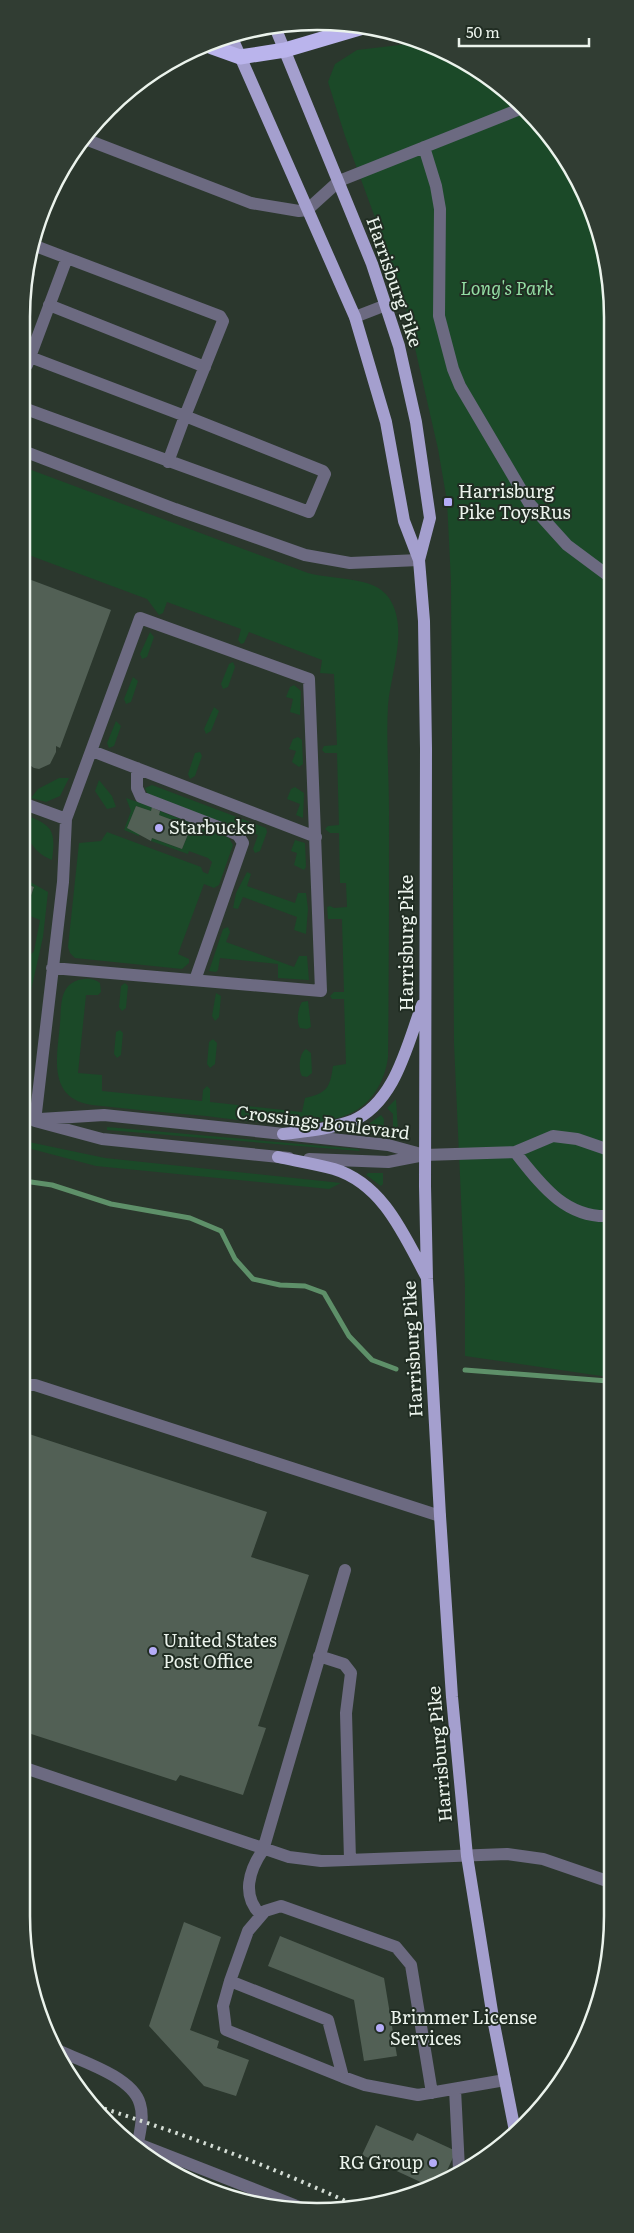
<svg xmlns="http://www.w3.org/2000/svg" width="634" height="2233" font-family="Literata,serif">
  <rect width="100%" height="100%" fill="#2b372d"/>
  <path fill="#1b4928" d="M417,43l48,18 61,47 56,78 28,93 -2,1098 -143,-21v-69l-11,-244 -3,-461 -4,-81 -9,-52 -36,-158 -57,-155 -17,-54 7,-18 22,-14z
    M26,468l282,105c25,7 67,3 81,25 20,30 2,74 -1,107 -2,35 1,71 1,106 0,82 0,164 -1,246 -3,24 -16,47 -39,57 -41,17 -101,7 -143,2 -38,-3 -76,-7 -114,-11 -45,-6 -35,-49 -32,-81 1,-11 0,-26 6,-35 6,-10 24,-14 34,-6l1,9 -3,3h-12l-8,78 24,2v16l100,10 1,-11 4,-4 3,3v13l92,10 3,-14c21,-5 25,-9 28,-32l13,-2 -2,-65h-12l-2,-3 4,-4h10l-2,-73h-14l-1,-12 3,-1 4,2 13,-1 -1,-24h-6l-1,-50h-9l-5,-4 3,-3 11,-1 -2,-72h-12l-3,-3 2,-4 13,-1 -3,-71 -14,-1 2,-13 -73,-28 -5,11 -3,1 -3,-4 3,-11 -74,-27 -4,11 -4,2 -12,-16 -121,-45z
    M150,632l4,5 -7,20 -5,2 -2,-5z
    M233,662l2,5 -7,20 -5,2 -2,-5 8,-20z
    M133,677l5,4 -7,21 -5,2 -2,-5z
    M294,685l7,6 -1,24 -10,-3 3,-13 -7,-2 4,-10z
    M214,707l5,4 -8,20 -5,3 -2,-5z
    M116,721l5,5 -7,20 -5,2 -2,-5z
    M298,737l4,3 1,24 -4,3 -7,-5 4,-11 -7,-2 4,-10z
    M200,752l2,4 -7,20 -5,3 -2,-5 7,-21z
    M59,778h10l-9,18 -14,6 -15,-4 7,-9z
    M99,780l13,16 4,11 -9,2 -12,-18z
    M152,785l114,43 1,4 -7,19 -5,2 -2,-4 5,-14 -110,-40 -3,-7z
    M295,787l9,6 -1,25 -7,-3 4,-11 -13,-5 4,-10z
    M126,798l26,9 -1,4 -15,-5 -9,22 13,5 -1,3 -15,-6 7,-19z
    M160,811l69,27 4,7 -14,40 -5,3 -10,-4 -26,70 11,5v4l-7,6 -107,-11 -5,-5 -2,-6 11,-104 22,-2 6,-9 94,35 2,5 5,2 4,-12 -4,-4 -19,-7 -1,3 -37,-13 1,-3 30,11 9,-22 -32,-12z
    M25,815c28,10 31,16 27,45 -21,-9 -27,-23 -27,-45z
    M295,840l10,3 1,24 -2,3 -10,-5 3,-12 -6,-2z
    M247,872l4,2 -4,12 48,17 3,-10h8l2,16 -2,25 -12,-4 3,-13 -54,-20 -5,12 -5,-1 3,-15z
    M25,879l23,13 -5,45 -13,58 -6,52 2,-87 8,-9 6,-31 -15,-6 9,-27 -9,-3z
    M228,927l2,5 -4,10 68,25 5,-11h8l2,24 -31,-2v-14l-58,-6 -2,12 -2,2 -7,-1 14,-42z
    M125,983l3,3 -2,22 -4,3 -3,-4 2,-21z
    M216,993l5,3 -2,21 -4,4 -3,-5z
    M308,1001l3,26 -4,2 -7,-1c-4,-6 -2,-20 2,-26z
    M120,1030l3,3 -2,22 -4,3 -3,-4 2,-22z
    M213,1039l4,4 -2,21 -5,4 -3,-4 2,-22z
    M306,1049l5,4 1,20 -5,4 -5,-1c-4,-6 -3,-23 4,-27z
    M396,1099l2,32 -5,3v-20l-6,-6z
    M381,1115l3,4 -1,15 -27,-1z
    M107,1127l251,22 2,2 -253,-21z
    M24,1141l81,17 236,25 -12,6 -233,-23 -72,-19z
    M368,1173h15v11l-2,2 -15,-11z"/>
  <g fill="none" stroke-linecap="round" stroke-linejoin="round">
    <path stroke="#5e9069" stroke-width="5" d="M24,1181l28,4 59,19 79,14 31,13 14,28 18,20 27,6 25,1 19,7 25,43 23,24 24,9
      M465,1370l143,11"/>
  </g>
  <path fill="#526055" d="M27,271l8,3 -8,20z
    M26,578l85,32 -51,138 -4,-2v6l-6,12 -11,5 -5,-1 -9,-6z
    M136,806l15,5 1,-4 8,4 -1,4 32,12 -9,22 -30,-11 -1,3 -24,-13z
    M25,884l9,3 -9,25z
    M23,1432l244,80 -16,45 58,18 -51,151 8,2 -23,67 -63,-20 -4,6 -154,-50z
    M184,1922l37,15 -31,93 29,11 -2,7 32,12 -13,36 -32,-10 -55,-60z
    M280,1936l104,42 13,78 -33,5 -10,-61 -86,-34z
    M376,2125l37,16 4,-8 39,18 -12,26 -17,8 -65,-30z"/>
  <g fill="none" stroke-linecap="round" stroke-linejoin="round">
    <path stroke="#6c6a81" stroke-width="12" d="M85,139l166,64 48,8 8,-1 32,-29 186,-74
      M424,147l12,39 4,23 -1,107 14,53 7,17 69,117 38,42 43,32
      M49,305l156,62
      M355,317l31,-12
      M30,357l155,59 -17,46
      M27,365l40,-107 -34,-13
      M26,409l283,103 16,-38 -2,-3 -138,-55 38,-95 -3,-5 -153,-58
      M26,452l149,57 130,46 45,8 69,-3
      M92,751l224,86
      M137,768v20l4,9 88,34 9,4 5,8 -48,137
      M25,804l41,15
      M24,1120l80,-5 284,30 33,9
      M35,1121l28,-239 3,-63 74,-201 169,61 12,312 -269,-23
      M35,1121l67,18 187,19
      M515,1152c25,31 49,66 94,64
      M309,1159l79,3 36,-7 91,-3 38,-16 24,3 32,11
      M23,1385h12l405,131
      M319,1656l25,8 7,9 -5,40 4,147
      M22,1767l267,90 32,4 186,-7 36,5 64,22
      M261,1915c-20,-19 -12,-45 2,-65l82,-280
      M230,1981l18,-50 17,-20 16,-5 115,41 15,18 21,128
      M57,2050c24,11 76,27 83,54 4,13 0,27 -2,39
      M343,2077l-15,-57 -98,-39 -7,25 3,24 117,47 22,8 53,10 87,-15
      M455,2089l4,80
      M136,2143l171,67"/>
    <path stroke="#a49fce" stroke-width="12" d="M275,27l97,237 27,82 17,76 14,96 -11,42
      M232,38l123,279 31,105 18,99 15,39 5,61 2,128 -1,437 2,93 13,237 12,181 15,159 27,168 21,107
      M283,1134c23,-3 47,-5 69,-13 43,-18 55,-76 70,-116
      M278,1157c19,4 38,7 56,12 49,15 70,66 92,107"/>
    <path stroke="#bab4ec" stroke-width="15" d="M212,47l28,10 45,-7 78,-23"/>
    <path stroke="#d4ddd5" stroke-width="4" stroke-dasharray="2.5 5" stroke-linecap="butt" d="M90,2104c90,29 179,61 264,101"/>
  </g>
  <g fill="#b5acf8" stroke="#212d23" stroke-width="2">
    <rect x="443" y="497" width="10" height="10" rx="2.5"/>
    <circle cx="159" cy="828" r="5"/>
    <circle cx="153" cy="1651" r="5"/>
    <circle cx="380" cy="2028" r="5"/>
    <circle cx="433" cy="2163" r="5"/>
  </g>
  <g text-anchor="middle" stroke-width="4" stroke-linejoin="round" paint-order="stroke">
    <g font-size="18" fill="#ebf3ec" stroke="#212d23">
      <text transform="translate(394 282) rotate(71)" y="6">Harrisburg Pike</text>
      <text transform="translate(407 943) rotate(-90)" y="6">Harrisburg Pike</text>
      <text transform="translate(323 1123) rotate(7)" y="6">Crossings Boulevard</text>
      <text transform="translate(413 1349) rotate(-93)" y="6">Harrisburg Pike</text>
      <text transform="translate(440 1754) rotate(-95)" y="6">Harrisburg Pike</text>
    </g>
    <g font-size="18" font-style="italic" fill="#94dea4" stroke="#212d23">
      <text x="507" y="295">Long's Park</text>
    </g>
    <g font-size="18" fill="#ebf3ec" stroke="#212d23" text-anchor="start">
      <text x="458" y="498">Harrisburg<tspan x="458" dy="21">Pike ToysRus</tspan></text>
      <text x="169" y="834">Starbucks</text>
      <text x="163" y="1647">United States<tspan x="163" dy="21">Post Office</tspan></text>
      <text x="390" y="2024">Brimmer License<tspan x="390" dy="21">Services</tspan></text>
      <text x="423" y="2169" text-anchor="end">RG Group</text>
    </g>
  </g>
  <path d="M0 0H634V2233H0ZM317 30H317A287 287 0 0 1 604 317V1916A287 287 0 0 1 317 2203H317A287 287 0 0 1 30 1916V317A287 287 0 0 1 317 30Z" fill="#313d33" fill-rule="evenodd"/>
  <path fill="none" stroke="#ebf3ec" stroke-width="2.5" d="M317 30H317A287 287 0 0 1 604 317V1916A287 287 0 0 1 317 2203H317A287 287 0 0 1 30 1916V317A287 287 0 0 1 317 30Z"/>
  <path d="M459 38v8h130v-8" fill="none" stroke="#ebf3ec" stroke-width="2.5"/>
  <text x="466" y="38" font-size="15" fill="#ebf3ec" stroke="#212d23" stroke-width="4" paint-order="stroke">50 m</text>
</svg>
